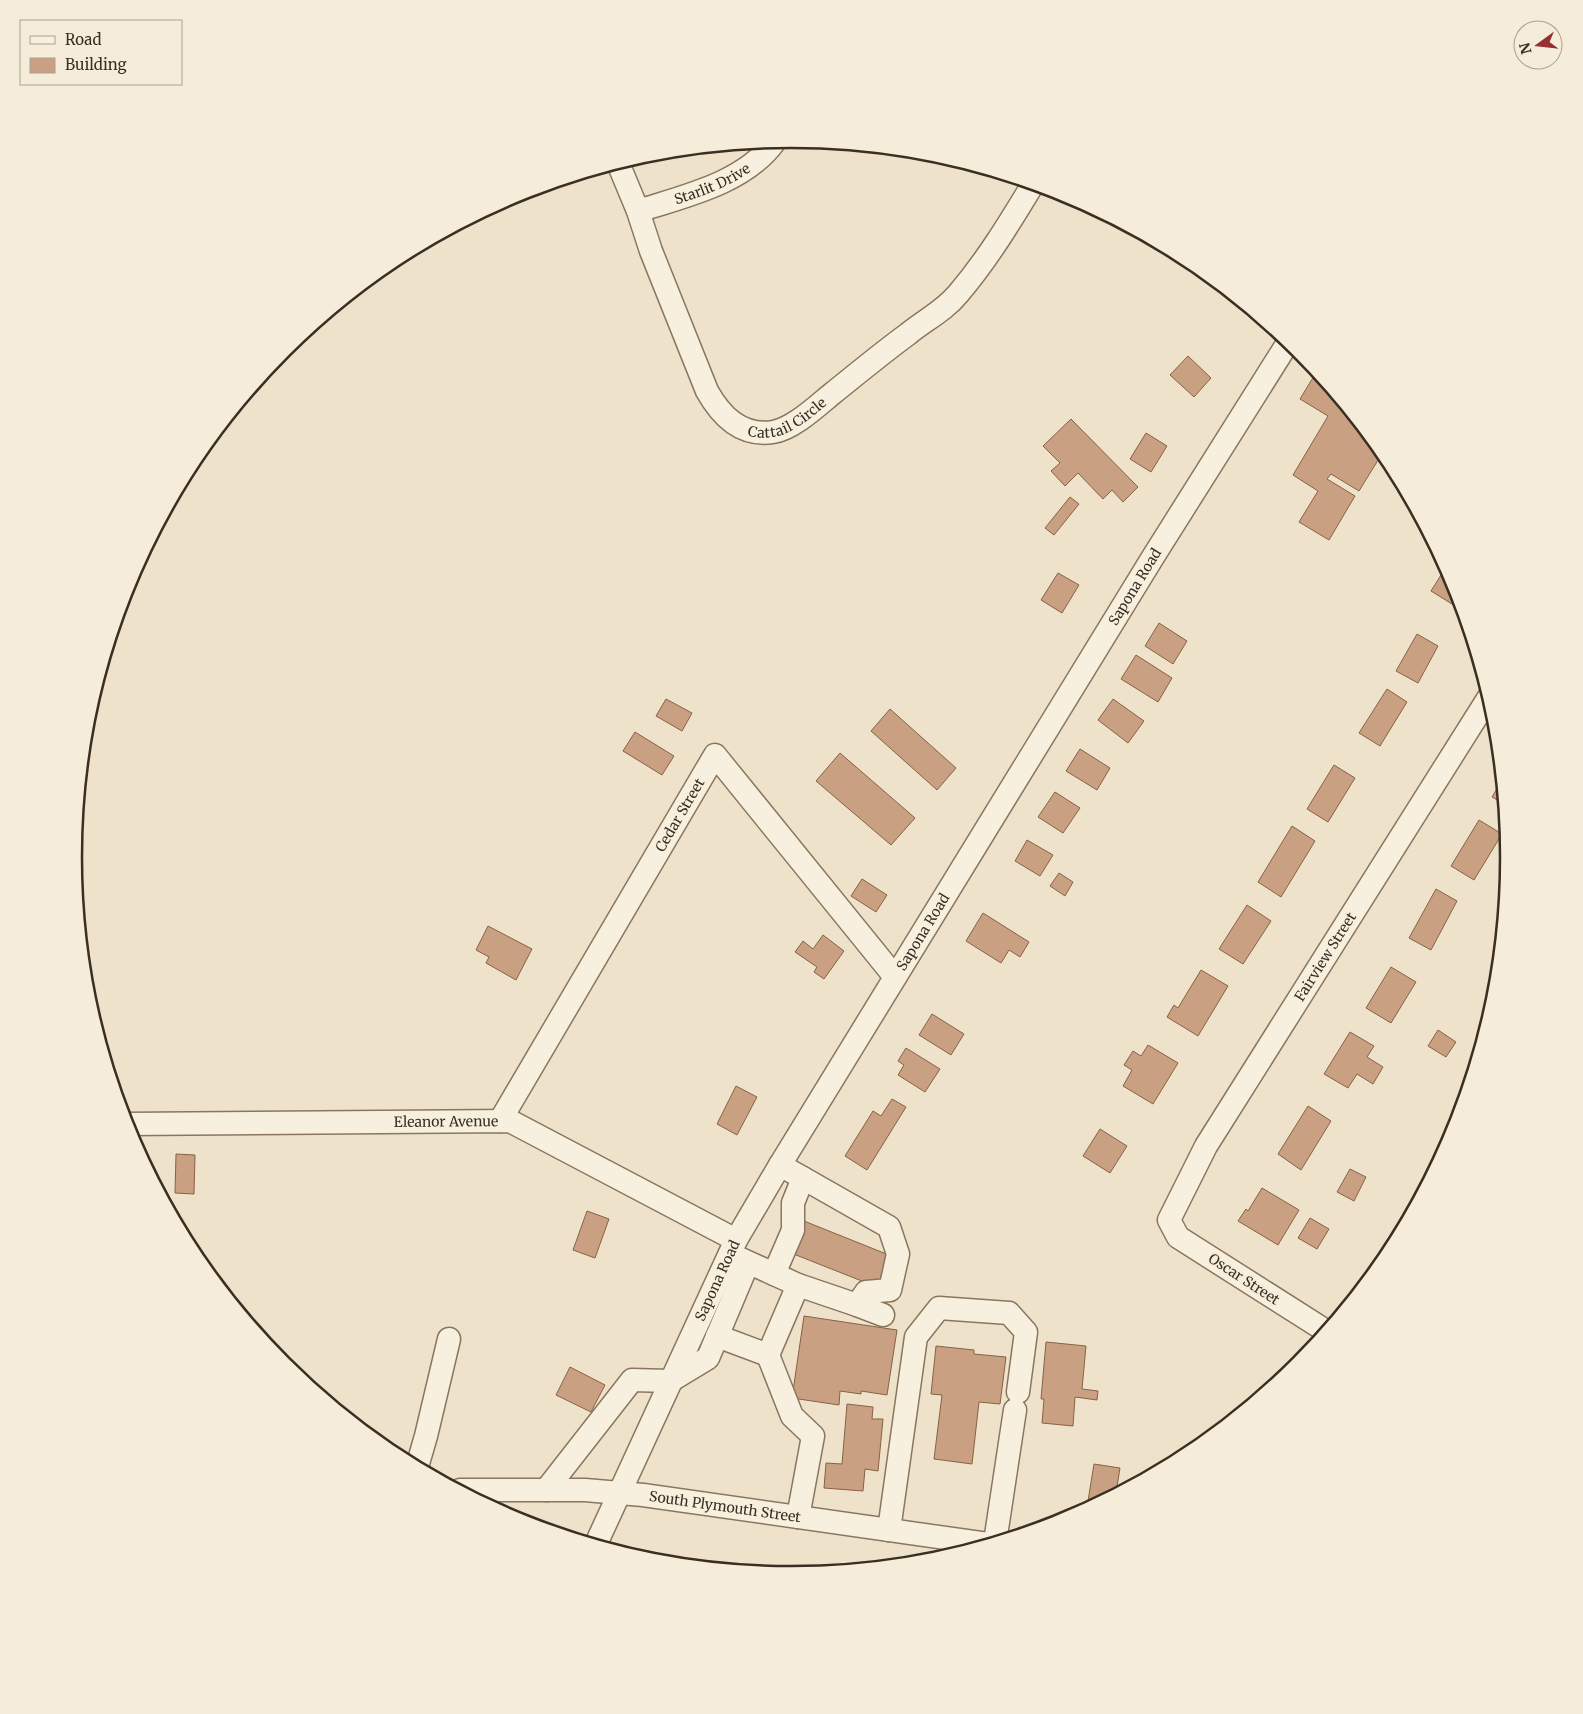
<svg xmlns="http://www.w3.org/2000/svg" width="1583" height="1714" font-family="Merriweather,serif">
  <rect width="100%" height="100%" fill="#eee3ca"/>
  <path fill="#caa082" stroke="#886145" d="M1188,356l23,22 -17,19 -24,-22z
    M1317,371l66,81 -24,39 -28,-17 -4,5 28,17 -26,44 -30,-18 19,-31 -25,-16 35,-59 -28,-17z
    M1071,419l67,68 -15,15 -11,-12 -9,9 -25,-26 -13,13 -14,-15 9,-8 -17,-17z
    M1146,433l21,13 -16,26 -21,-13z
    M1070,497l9,7 -25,31 -9,-7z
    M1446,567l9,16 7,24 -2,2 -29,-18z
    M1058,573l21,12 -17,28 -21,-13z
    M1159,623l28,18 -14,23 -28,-18z
    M1417,634l21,12 -20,37 -22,-12z
    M1136,655l36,23 -14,24 -37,-23z
    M1387,689l20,13 -27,44 -21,-13z
    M666,699l26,14 -10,18 -26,-15z
    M1113,699l31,22 -16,22 -30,-23z
    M890,709l66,59 -19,22 -66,-59z
    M635,732l39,24 -12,19 -39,-24z
    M1080,749l30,19 -13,22 -31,-19z
    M840,753l75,65 -24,27 -75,-64z
    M1334,765l21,13 -27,44 -21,-13z
    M1502,780l2,24 -12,-7z
    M1055,792l25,16 -17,25 -25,-16z
    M1479,820l23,14 -28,46 -23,-14z
    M1292,826l23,15 -34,56 -23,-15z
    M1027,840l26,15 -13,21 -25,-15z
    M1059,873l14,9 -8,14 -15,-10z
    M862,879l25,16 -11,17 -25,-16z
    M1436,889l21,12 -26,49 -22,-12z
    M1247,905l24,16 -28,43 -24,-15z
    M983,913l46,29 -9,15 -11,-7 -8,13 -35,-22z
    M488,926l44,23 -16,31 -30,-17 3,-6 -13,-7z
    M823,935l21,16 -20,28 -10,-7 3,-5 -22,-15 8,-11 10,8z
    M1391,967l25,15 -25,41 -25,-15z
    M1201,970l27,16 -30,50 -31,-19 7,-12 4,3z
    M932,1014l32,20 -13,21 -32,-20z
    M1438,1030l18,12 -10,15 -18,-11z
    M1350,1032l24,14 -7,11 16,10 -10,17 -16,-10 -9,14 -24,-14z
    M1148,1045l30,18 -25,41 -30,-18 9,-16 -8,-5 9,-14 8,5z
    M906,1048l34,21 -15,23 -27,-17 6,-10 -6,-4z
    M736,1086l21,11 -20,38 -20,-11z
    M892,1099l14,8 -39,63 -22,-14 28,-45 8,5z
    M1308,1106l23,15 -30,49 -23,-16z
    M1100,1129l27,17 -17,27 -27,-17z
    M176,1154l19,1 -1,39 -19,-1z
    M1350,1169l16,8 -12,24 -17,-9z
    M1262,1188l37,22 -21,35 -40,-24 8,-12 2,2z
    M587,1211l22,8 -14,39 -22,-8z
    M1310,1218l19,11 -12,20 -19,-11z
    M804,1221l85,34 -12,32 -86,-34z
    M804,1316l93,14 -10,65 -26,-4v3l-21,-3 -1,14 -47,-7z
    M1046,1342l40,4 -4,43 16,2 -1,9 -22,-3 -2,29 -31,-3 2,-24h-3z
    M936,1346l38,4v4l32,3 -6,47 -21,-2 -7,62 -38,-5 8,-64 -11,-1z
    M570,1367l35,18 -14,27 -35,-17z
    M847,1404l26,3 -1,12h11l-5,52 -13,-2 -2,22 -39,-3 2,-25 16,1z
    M1094,1464l26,4 -4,25 -26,14h-3z"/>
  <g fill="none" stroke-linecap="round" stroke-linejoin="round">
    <defs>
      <g id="minor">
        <path id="s1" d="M618,163l20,48 13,40 56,140c14,25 34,46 66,41 20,-3 44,-26 60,-39 25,-20 49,-40 75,-59 17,-14 36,-23 50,-40 29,-34 52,-72 75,-110"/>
        <path id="s2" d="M638,211c47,-15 107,-28 137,-70"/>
        <path id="s3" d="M500,1121l215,-366 180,222"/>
        <path id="s4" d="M126,1124l384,-3 226,119"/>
        <path d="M780,1165l109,62 9,27 -8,36 -24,2 -9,13"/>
        <path d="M730,1254l68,31 -30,70 24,61 21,20 -15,81"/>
        <path d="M774,1274l19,-44v-27l10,-25"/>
        <path d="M798,1285l59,20 26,10"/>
        <path id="s5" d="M1326,1331l-148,-94 -9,-17 37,-74 283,-449"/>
        <path d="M717,1336l51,19"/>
        <path d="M417,1467l9,-31 23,-97"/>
        <path id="s6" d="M460,1490h125l58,5 345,49"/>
        <path d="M546,1490l86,-110 38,1 38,-23 40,-95"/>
        <path d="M889,1530l27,-193 23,-29 70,5 17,19 -8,60"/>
        <path d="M995,1542l20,-132"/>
        <path id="s7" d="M596,1544l140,-304 44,-75 373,-608 136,-216"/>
      </g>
    </defs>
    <use href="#minor" stroke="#8a765f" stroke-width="25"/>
    <use href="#minor" stroke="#f8f0de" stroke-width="22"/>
  </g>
  <g text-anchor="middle" stroke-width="4" stroke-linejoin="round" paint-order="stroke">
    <g font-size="14" fill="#3b2e22" stroke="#f5edda">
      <text dy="5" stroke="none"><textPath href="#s2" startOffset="79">Starlit Drive</textPath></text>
      <text dy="5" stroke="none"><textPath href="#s1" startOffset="346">Cattail Circle</textPath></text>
      <text dy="5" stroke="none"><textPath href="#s7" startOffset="1100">Sapona Road</textPath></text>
      <text dy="5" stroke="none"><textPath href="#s3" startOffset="355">Cedar Street</textPath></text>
      <text dy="5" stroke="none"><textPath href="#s7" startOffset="695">Sapona Road</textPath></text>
      <text dy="5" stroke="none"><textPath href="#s5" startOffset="501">Fairview Street</textPath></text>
      <text dy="5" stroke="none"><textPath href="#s4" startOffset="320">Eleanor Avenue</textPath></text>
      <text transform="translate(1244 1279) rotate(33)" y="5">Oscar Street</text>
      <text dy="5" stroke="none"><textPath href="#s7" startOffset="290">Sapona Road</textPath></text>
      <text dy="5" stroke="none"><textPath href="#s6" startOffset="266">South Plymouth Street</textPath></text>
    </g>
  </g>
  <path d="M0 0H1583V1714H0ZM82 857a709 709 0 1 1 1418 0a709 709 0 1 1-1418 0Z" fill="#f5edda" fill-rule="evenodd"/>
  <path fill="none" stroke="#3b2e22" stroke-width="2.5" d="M82 857a709 709 0 1 1 1418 0a709 709 0 1 1-1418 0Z"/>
  <rect x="20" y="20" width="162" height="65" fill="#f5edda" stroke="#aba190"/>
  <rect x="30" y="36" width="25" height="8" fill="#f8f0de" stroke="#aba190"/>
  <text x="65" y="45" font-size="15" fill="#3b2e22">Road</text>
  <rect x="30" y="58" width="25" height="15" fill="#caa082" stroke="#aba190"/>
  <text x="65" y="70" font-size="15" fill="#3b2e22">Building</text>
  <g transform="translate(1538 45) rotate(255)"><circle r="24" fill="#f5edda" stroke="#aba190"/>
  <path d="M0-4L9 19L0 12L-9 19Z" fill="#973131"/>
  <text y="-8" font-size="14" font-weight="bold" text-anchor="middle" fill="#3b2e22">N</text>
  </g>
</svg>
